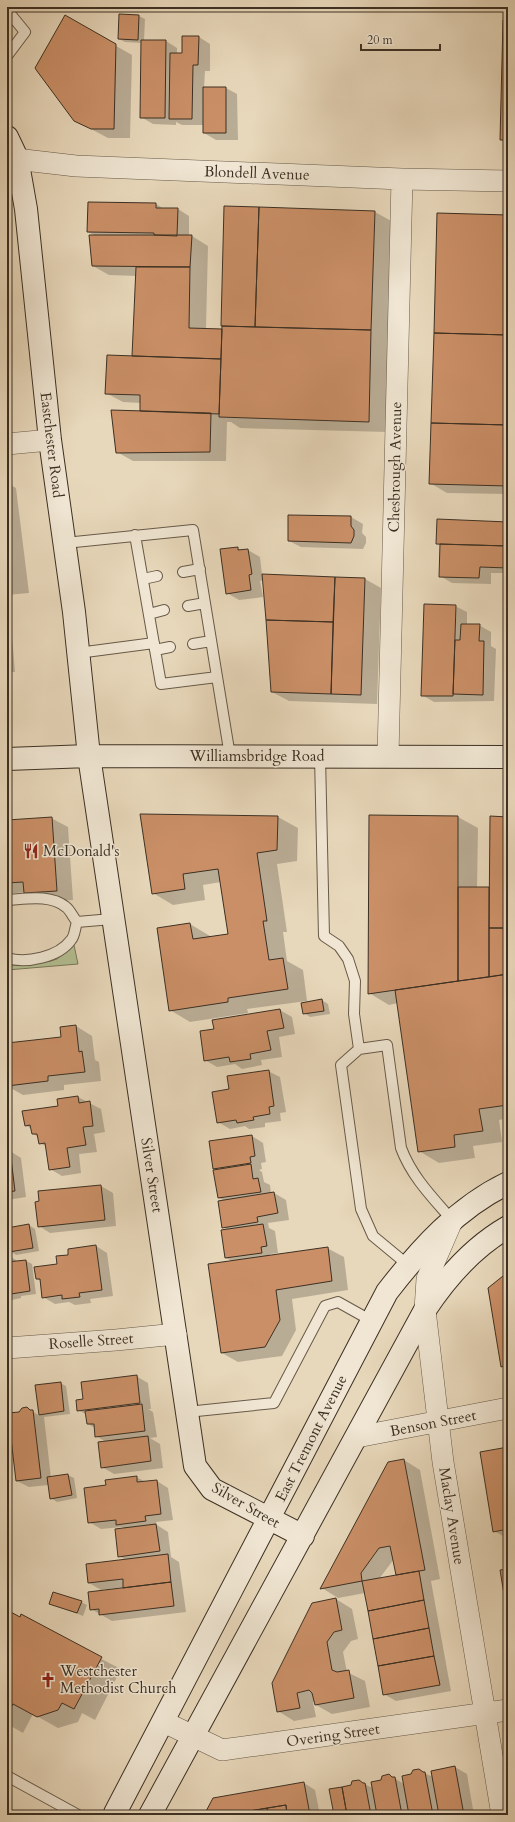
<svg xmlns="http://www.w3.org/2000/svg" width="515" height="1822" font-family="Cardo,serif">
  <rect width="100%" height="100%" fill="#e8d8bb"/>
  <filter id="stains"><feTurbulence type="fractalNoise" baseFrequency=".005" numOctaves="4"/><feColorMatrix values="0 0 0 0 .2 0 0 0 0 .09 0 0 0 0 .02 0 0 0 .5 -.17"/></filter>
  <radialGradient id="worn" r=".72"><stop offset=".6" stop-color="#630" stop-opacity="0"/><stop offset="1" stop-color="#630" stop-opacity=".3"/></radialGradient>
  <path fill="#b3bf92" stroke="#78785a" d="M74,945l4,19 -71,6v-6l44,-3 6,-2z"/>
  <path fill="#0003" fill-rule="evenodd" d="M139,16l6,3 -1,22h22l11,7v6h6l16,-17 11,7v27h-5l-1,17h22l11,6 1,46h-22l-12,-7v-8h-22l-6,-3v3l-23,-1 -12,-7 1,-74 -17,-1 -6,-3z
    M65,17l67,38 -2,83h-22l-34,-18z
    M508,21v122l-7,-4z
    M156,204l8,5h14l11,7v20h3l16,10 -2,83 17,1 2,-122 150,4 20,11 -7,209 -148,-4 -9,-6h-4l-1,39h-93l-16,-9 24,-40v-9l-18,-1 -17,-9 27,-36 4,-81 -28,-1 -16,-9 3,-30 -8,-4z
    M508,216v278l-61,-1 -17,-10z
    M7,412l2,13h-2z
    M7,483l9,5 13,105 -22,2z
    M351,517l12,7 -1,9 4,4v6l-3,6 -62,-2 -12,-6z
    M508,523v50h-17v11l-39,-1 -12,-7 1,-30 -4,-3z
    M237,548l6,3 5,-1 12,7 2,18 103,4 16,9 -4,116 -88,-3 -17,-9 -8,-112 -4,1 3,16 -24,3 -12,-7z
    M455,606l12,6v13h12l12,7v14l5,3 -2,52 -60,1 -12,-7z
    M7,632l5,4 3,36h-8z
    M141,815l137,2 20,11 -1,33 -20,3 10,68h-4l4,29 16,9 4,31 -60,8 1,4 -58,9 -20,-12 20,-86 20,12v1l19,-2 -8,-53 -18,3 2,15 -32,5 -20,-12z
    M458,817l20,11 -1,60 13,1 18,-71v300l-9,2 3,22 -29,4 2,12 -36,5 -20,-12 -21,-148 -9,2 -20,-12z
    M51,818l17,9 5,73 -32,2 -17,-10 -17,2v-73z
    M322,1000l6,4 2,10 -20,3 -6,-4z
    M280,1010l12,7 3,17 -16,3 3,20 -21,3 1,5 -20,4 -7,-5 -18,3 -12,-7 10,-30z
    M76,1026l16,10 3,24 4,2 2,19 -37,4v5l-41,5 -16,-9v-42l55,-6z
    M268,1071l12,6 6,35 -6,1 1,8 -16,2v4l-16,2 -4,-3 -15,3 -12,-7 12,-32z
    M78,1097l23,12 4,23 -11,2 3,18 -18,2 2,19 -19,3 -12,-7 -3,-22 -7,-4 -1,-6 -6,-3 -1,-5 -7,-4z
    M252,1136l11,7 3,19 -5,1 1,6 -3,1 3,2 2,10 6,3 1,9 3,-1 12,7 3,20 -21,3 1,5 6,3 3,22 -8,1v2l57,-8 17,9 4,33 -56,9 4,31 -14,26 -44,6 -16,-9 10,-92 -6,-3 2,-28 -5,-3 2,-26 -6,-3 -1,-27 -4,-3z
    M7,1151h3l11,7 5,39 -19,3z
    M101,1186l12,7 3,33 -66,7 -11,-7v-34z
    M29,1225l6,4 4,22 -23,4 -6,-4 -3,-22z
    M96,1246l11,7 6,43 -23,3 1,4 -16,2 -6,-3 -14,2 -12,-7 -2,-16 -4,-2 32,-23z
    M7,1255l9,5v2l10,-1 6,3 4,30 -15,2v2l-14,3z
    M508,1273v96l-6,-3z
    M136,1376l12,7 3,26h-3l5,3 4,25 -7,1 10,6 3,24 -49,6 -12,-7 4,-25 -10,-6 -1,-8 -7,-4 -1,-9 -9,-5 6,-10z
    M60,1383l6,3 4,28 -26,3 7,61 17,-3 6,3 3,20 -20,4 -6,-4 -2,-13 -20,2 -12,-6 -4,-40h-6v-23l3,2 17,-12 13,8 -4,-30z
    M508,1448v91l-14,-8z
    M404,1460l16,10 20,109 -9,2 20,110 -55,10 -12,-7 -19,-101 -27,5 -16,-10zM394,1559l3,17 -18,3z
    M136,1477l10,5 11,-1 11,7 5,32 -17,2 1,3 11,7 3,25 8,5 7,50 -74,9 -21,-12 33,-20v-2l-23,3 -12,-7 37,-23 -7,-4 6,-27 -3,-2 -21,2 -12,-7 18,-36z
    M336,1599l16,10 6,30 -7,2 -8,11 4,20 18,9 5,26 -38,7 -16,-9 -1,-3h-2l3,15 -22,4 -16,-10z
    M81,1602l6,3 -4,11 -33,-13z
    M7,1611l114,58 -26,51 -13,-7 -4,9 -20,6 -25,-14 -10,19 -16,-9z
    M455,1767l12,7 7,41h-139l17,-29 7,-5 15,8 20,-11 10,6 20,-11 9,4z
    M304,1783l11,7 5,25h-115z"/>
  <path fill="#ca8f67" stroke="#3c3023" d="M119,14l20,1 -1,25 -20,-1z
    M65,15l51,29 -2,85h-23l-17,-8 -37,-50 -2,-3z
    M503,20h5v120h-8z
    M182,36h17l-1,29h-5l-1,54h-23l1,-66h12z
    M141,40h25l-1,78h-25z
    M203,87h23v46h-23z
    M88,202l68,1v5h22l-1,28 -23,-1v-2l-67,-1z
    M224,206l35,1 -4,120 -34,-1z
    M259,207l116,4 -4,119 -116,-3z
    M437,213l71,2v120l-74,-2z
    M89,235h103l-2,32 -98,-1z
    M136,267h54l-1,61 33,1 -1,30 -89,-3z
    M222,326l149,4 -2,92 -150,-5z
    M434,333l74,2v90l-77,-2z
    M107,355l114,4 -2,55 -79,-3v-16l-35,-1z
    M111,410l100,3 -1,39 -94,1z
    M431,423l77,2v61l-79,-2z
    M288,515l63,1v10l3,4v6l-3,7 -63,-2z
    M437,519l71,3v24l-72,-2z
    M440,544l68,2v22l-28,-1 -1,11 -40,-1z
    M238,547v3l10,-1 4,25 -3,1 2,15 -25,4 -6,-45z
    M7,561l3,21 -3,1z
    M262,574l73,3 -2,45 -67,-2z
    M335,577l30,1 -4,117 -30,-1z
    M424,604l32,1 -3,91h-32z
    M266,620l67,2 -2,72 -60,-2z
    M461,624h19l-1,17h5l-1,54 -30,-1 2,-54h5z
    M7,634l2,35h-2z
    M140,814l138,2 -1,34 -20,3 10,68h-4l6,39 14,-2 5,31 -60,9v4l-59,9 -12,-83 33,-5 3,16 35,-5 -10,-65 -35,5 2,15 -33,5z
    M369,815l89,1v165l-90,13z
    M490,816l18,1v111h-19z
    M52,817l5,74 -33,2 -1,-11 -16,1v-63z
    M458,887h31v90l-31,4z
    M489,928h19v46l-19,3z
    M508,974v131l-29,4 4,22 -29,4 1,12 -37,5 -23,-162z
    M322,999l2,12 -21,3 -2,-11z
    M280,1009l4,19 -17,3 4,19 -21,4 1,5 -21,3 -1,-5 -25,4 -4,-30 14,-2 -2,-9z
    M76,1025l3,27 3,-1 3,21 -37,4v5l-41,5v-43l54,-6 -1,-10z
    M269,1070l5,36 -5,1 1,7 -17,3 1,3 -17,3 -1,-3 -19,3 -5,-31 17,-3 -2,-13z
    M78,1096l1,7 11,-2 3,25 -10,1 3,18 -19,3 3,19 -21,3 -4,-27 -6,1 -2,-10h-5l-2,-9 -5,1 -3,-15 36,-5 -1,-7z
    M252,1135l3,21 -5,1 1,6 -38,6 -4,-28z
    M7,1150h3l5,41 -8,1z
    M251,1164l2,15 5,-1 3,14 -43,6 -5,-28z
    M101,1185l4,35 -67,7 -3,-25 4,-1 -1,-10z
    M274,1192l4,21 -21,4 1,5 -36,6 -4,-27z
    M29,1224l4,24 -24,4 -2,-24z
    M263,1224l4,22 -6,1 1,6 -37,5 -4,-28z
    M96,1245l6,45 -23,3 1,4 -18,2v-4l-20,3 -2,-19h-4l-2,-12 23,-3 -1,-8 12,-1v-6z
    M328,1247l4,34 -56,9 4,30 -15,27 -44,6 -13,-89z
    M26,1260l4,31 -19,3 -4,-32z
    M7,1270l3,22h-3z
    M508,1272v93l-7,2 -13,-79z
    M137,1375l3,28 -63,8 -1,-11 7,-1 -2,-17z
    M61,1382l3,29 -25,4 -4,-30z
    M142,1404l3,27 -50,6 -1,-13h-7l-2,-13z
    M27,1407l3,3h3l8,68 -25,3 -8,-68 11,-1 3,-4z
    M148,1436l3,25 -50,7 -3,-26z
    M508,1447v82l-15,3 -13,-80z
    M404,1459l21,111 -29,5 -6,-29 -11,2 -18,25 1,8 -42,8 68,-127z
    M68,1474l4,21 -22,4 -3,-22z
    M137,1476v6l20,-2 4,34 -16,2 1,5 -30,4v-5l-28,3 -4,-35 22,-3 -1,-5z
    M156,1524l4,27 -42,6 -3,-28z
    M168,1554l3,28 -48,6v-9l-35,4 -2,-19z
    M508,1569v50l-8,-49z
    M419,1571l5,29 -56,11 -6,-30z
    M171,1582l3,24 -75,9v-6l-9,1 -2,-18z
    M53,1592l29,9 -5,12 -28,-9z
    M336,1598l6,32 -8,2 -7,10 5,28 5,2 12,-2 5,28 -39,7 -3,-12 -3,-3 -12,3 3,15 -23,4 -5,-29 40,-80z
    M424,1600l5,28 -56,11 -5,-28z
    M7,1610l13,7 1,-3 81,43 -28,52 -12,-6 -4,7 -21,7 -24,-13 -6,11z
    M429,1628l5,28 -56,10 -5,-27z
    M434,1656l6,29 -57,10 -5,-29z
    M455,1766l9,49h-25l-8,-44z
    M419,1769l4,3h2l8,43h-24l-7,-39 9,-2 2,-4z
    M389,1774l3,3h3l7,38h-25l-6,-33 10,-2 1,-4z
    M359,1780l4,3h2l6,32h-24l-5,-28 9,-2 1,-4z
    M304,1782l6,33h-23l-1,-10 -60,10h-22l9,-17z
    M342,1787l5,28h-13l-5,-26z
    M286,1805l1,10h-19l-1,-7z
    M267,1808l1,7h-42z"/>
  <g fill="none" stroke-linecap="round" stroke-linejoin="round">
    <defs>
      <path id="lane" d="M7,10l18,22 -18,24
        M135,535l26,149 56,-7
        M65,543l128,-13 37,226
        M183,572l17,-3
        M143,579l14,-3
        M188,606l17,-3
        M149,614l15,-4
        M193,644l18,-3
        M155,650l15,-3
        M78,653l76,-10
        M320,756l4,180 15,10 9,13 7,22 -1,33 5,35 28,-4 14,103c11,29 31,49 51,72
        M7,900c19,-1 43,-6 59,7 4,3 7,10 11,15 -2,5 -2,14 -6,18 -12,17 -45,24 -64,18
        M77,922l35,-3
        M359,1049l-18,16 20,144 12,27 35,29
        M187,1412l87,-9 51,-97 13,-4 34,19
        M7,1776l71,39"/>
      <path id="street" d="M7,158l69,8 326,13 106,2
        M7,444l43,-4
        M388,756l14,-577
        M452,1221l-25,58 -2,31 18,152 59,353
        M7,1348l109,-8 60,-6
        M357,1437l151,-29
        M164,1722l58,28 286,-40"/>
      <path id="secondary" d="M7,137l10,21 9,51 24,231 24,172 15,144 106,710 17,23 91,47
        M7,759l82,-3 419,1
        M116,1815l-1,-2 272,-521c34,-44 71,-85 121,-109
        M150,1815l275,-505c21,-32 50,-64 83,-83"/>
    </defs>
    <use href="#lane" stroke="#675a49" stroke-width="12"/>
    <use href="#street" stroke="#675a49" stroke-width="22"/>
    <use href="#secondary" stroke="#3c3023" stroke-width="24"/>
    <use href="#lane" stroke="#f0e6d3" stroke-width="10"/>
    <use href="#street" stroke="#f0e6d3" stroke-width="21"/>
    <use href="#secondary" stroke="#f0e6d3" stroke-width="22"/>
  </g>
  <defs>
    <symbol id="restaurant-bare" viewBox="-9 -9 18 18"><path d="M-5-6h1v4h1v-4h1v4h1v-4h1v5L-1.5 .5V6h-2V.5L-5-1ZM5-6V6H3V1.5H1.5Q1.5-4 5-6Z" fill="#8f2418" stroke="#f0e6d3" stroke-width="2.5" paint-order="stroke"/></symbol>
    <symbol id="church-bare" viewBox="-9 -9 18 18"><path d="M-1.2-6h2.4v3.5h3.3v2.4h-3.3V6h-2.4V-.1h-3.3v-2.4h3.3Z" fill="#8f2418" stroke="#f0e6d3" stroke-width="2.5" paint-order="stroke"/></symbol>
  </defs>
  <g fill-rule="evenodd">
    <use href="#restaurant-bare" x="20" y="840" width="22" height="22"/>
    <use href="#church-bare" x="37" y="1669" width="22" height="22"/>
  </g>
  <g text-anchor="middle" stroke-width="3" stroke-linejoin="round" paint-order="stroke">
    <g font-size="15" fill="#3c3023" stroke="#f0e6d3">
      <text transform="translate(257 173) rotate(2)" y="5">Blondell Avenue</text>
      <text transform="translate(52 445) rotate(83)" y="5">Eastchester Road</text>
      <text transform="translate(395 467) rotate(-89)" y="5">Chesbrough Avenue</text>
      <text x="257" y="761">Williamsbridge Road</text>
      <text transform="translate(152 1175) rotate(81)" y="5">Silver Street</text>
      <text transform="translate(91 1341) rotate(-4)" y="5">Roselle Street</text>
      <text transform="translate(433 1423) rotate(-11)" y="5">Benson Street</text>
      <text transform="translate(311 1438) rotate(-63)" y="5">East Tremont Avenue</text>
      <text transform="translate(246 1505) rotate(30)" y="5">Silver Street</text>
      <text transform="translate(452 1516) rotate(81)" y="5">Maclay Avenue</text>
      <text transform="translate(333 1735) rotate(-8)" y="5">Overing Street</text>
    </g>
    <g font-size="15" fill="#3c3023" stroke="#f0e6d3" text-anchor="start">
      <text x="43" y="856">McDonald's</text>
      <text x="60" y="1676">Westchester<tspan x="60" dy="17">Methodist Church</tspan></text>
    </g>
  </g>
  <rect width="515" height="1822" fill="none" stroke="#e8d8bb" stroke-width="24"/>
  <rect x="8" y="8" width="499" height="1806" fill="none" stroke="#3c3023" stroke-width="2"/>
  <rect x="12" y="12" width="491" height="1798" fill="none" stroke="#3c3023"/>
  <path d="M361 44v6h79v-6" fill="none" stroke="#3c3023" stroke-width="2"/>
  <text x="367" y="44" font-size="12" fill="#3c3023" stroke="#f0e6d3" stroke-width="3" paint-order="stroke">20 m</text>
  <rect width="100%" height="100%" filter="url(#stains)"/>
  <rect width="100%" height="100%" fill="url(#worn)"/>
</svg>
